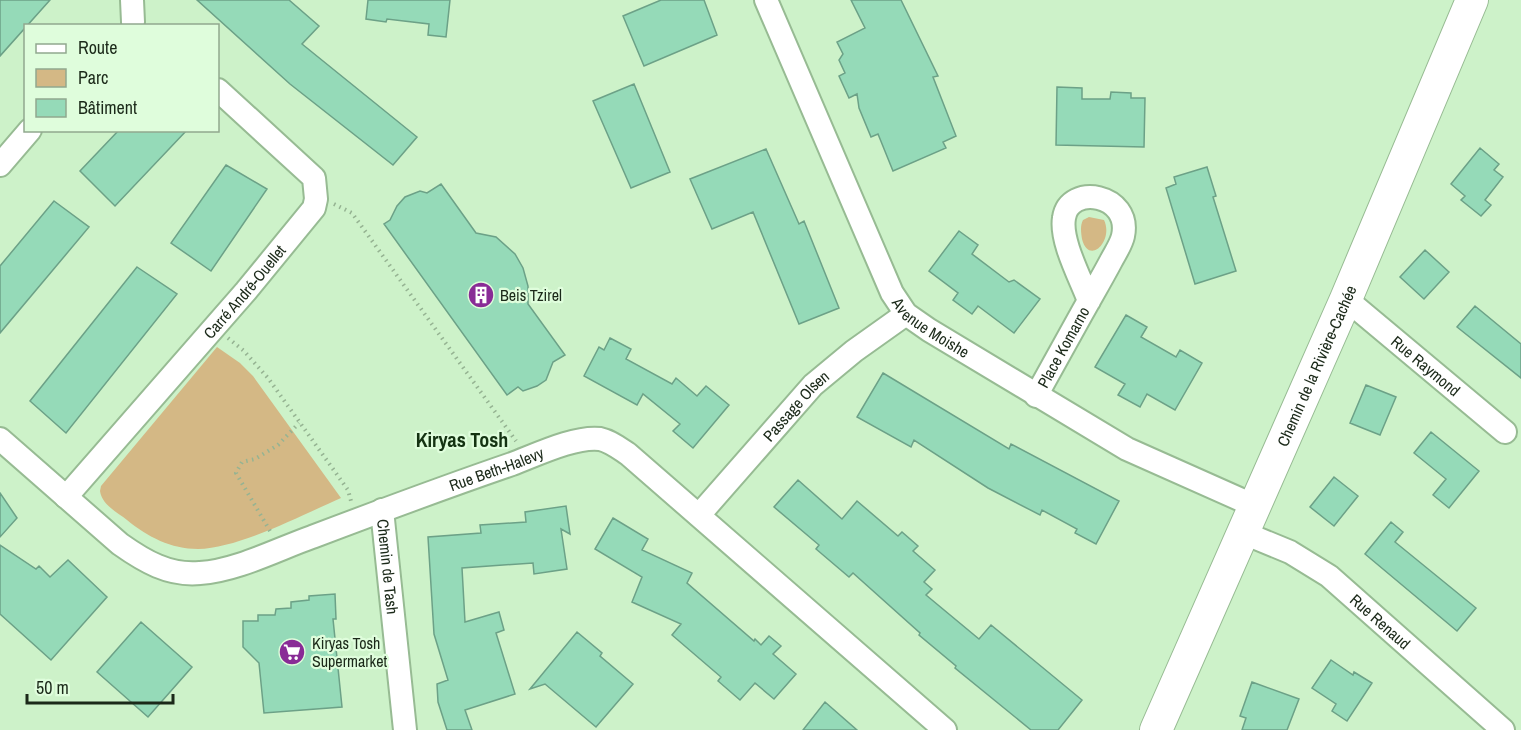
<svg xmlns="http://www.w3.org/2000/svg" width="1521" height="730" font-family="'Archivo Narrow',sans-serif">
  <rect width="100%" height="100%" fill="#cdf2c9"/>
  <path fill="#d4b885" d="M1089,217l15,3c10,21 -15,46 -22,19 -1,-7 -2,-13 1,-19z
    M217,347l23,16 13,13 88,122c-39,17 -101,50 -143,51 -27,0 -50,-12 -71,-29 -10,-8 -25,-15 -27,-29l1,-5z"/>
  <path fill="#95dab8" stroke="#6ca187" stroke-width="1.5" d="M0,0h50l-50,56z
    M197,0h92l30,26 -17,18 115,93 -24,28 -103,-81z
    M368,0h82l-4,37 -18,-2 1,-11 -42,-5 -1,3 -20,-3z
    M661,0h43l13,35 -73,31 -21,-50z
    M851,0h50l37,76 -5,1 23,59 -13,6 3,6 -53,23 -15,-37 -7,3 -12,-29 -2,-14 -8,4 -10,-22 6,-3 -6,-13 4,-6 -6,-12 28,-14z
    M634,84l36,88 -39,16 -38,-87z
    M1057,87l25,1v11h28l1,-7 20,1v5h14l-1,49 -88,-2z
    M119,130h68l-72,76 -35,-35z
    M1480,148l19,16 -5,6 9,7 -18,23 6,5 -10,11 -20,-16 4,-4 -14,-12z
    M766,149l33,75 5,-3 35,87 -40,16 -46,-112 -41,17 -22,-50z
    M226,165l41,24 -56,82 -40,-28z
    M1207,167l9,29 -3,1 23,74 -41,13 -29,-96 10,-4 -2,-7z
    M441,184l35,49 20,4 19,17 8,14 5,18v18l37,51 -12,7 -7,18 -9,6 -14,5 -5,-4 -11,8 -123,-171 6,-4 7,-14 8,-9 15,-6 7,2z
    M54,201l35,26 -89,106v-67z
    M959,231l19,14 -6,9 37,28 5,-2 26,19 -26,34 -36,-27 -6,8 -19,-14 5,-7 -29,-22z
    M1425,250l24,22 -25,27 -24,-22z
    M137,267l40,27 -111,139 -36,-32z
    M1475,306l46,38v34l-64,-51z
    M1126,315l21,12 -6,10 35,20 4,-7 22,13 -27,47 -28,-16 -7,13 -22,-12 7,-11 -30,-17z
    M610,338l21,11 -5,10 46,25 4,-6 21,18 9,-10 23,19 -36,43 -20,-17 7,-7 -37,-30 -6,11 -53,-29 15,-29 5,3z
    M883,373l126,76 2,-5 108,57 -23,43 -21,-11 2,-4 -35,-19 -2,5 -52,-27 -74,-48 -3,7 -54,-30z
    M1366,385l30,12 -16,38 -30,-12z
    M1431,432l48,39 -30,37 -16,-13 13,-16 -32,-26z
    M1334,477l24,19 -24,30 -24,-19z
    M798,480l44,39 15,-18 41,35 4,-4 16,14 -5,5 22,19 -11,12 8,7 -6,6 53,44 12,-14 91,75 -24,30h-27l-76,-62 1,-2 -37,-31 1,-2 -67,-60 -4,4 -33,-28 3,-4 -45,-38z
    M0,493l17,25 -17,19z
    M566,506l4,28 -9,-5 6,40 -33,5 -1,-11 -71,5 3,54 34,-10 5,18 -8,3 19,61 -50,16 7,20h-25l-9,-28 -1,-18 11,-4 -14,-46 -6,-97 53,-4 -1,-8 46,-3 -1,-10z
    M613,518l35,21 -6,11 50,23 -5,10 67,58 1,-2 6,6 8,-9 12,10 -8,8 23,20 -22,25 -19,-16 -15,17 -22,-19 3,-4 -49,-42 9,-11 -49,-22 10,-25 -47,-28z
    M1391,522l12,10 -8,10 81,66 -19,23 -92,-77z
    M0,545l36,24 3,-3 11,11 18,-17 39,37 -56,63 -51,-46z
    M335,594l1,25h-3l9,88 -78,6 -5,-50 -16,-16v-26h15v-6h17l1,-6 15,-1v-6l18,-2v-4z
    M141,622l51,45 -44,50 -51,-45z
    M577,632l25,21 -2,3 33,28 -37,43 -51,-43 -15,5z
    M1331,660l22,15 1,-3 18,11 -25,38 -15,-10 4,-7 -24,-16z
    M1252,682l47,17 -12,31h-45l4,-12 -6,-2z
    M825,702l32,28h-54z"/>
  <g fill="none" stroke-linecap="round" stroke-linejoin="round">
    <defs>
      <g id="street">
        <path d="M132,0l1,22"/>
        <path id="s1" d="M766,0l126,293 14,21 23,16 198,119 128,57"/>
        <path d="M0,165l30,-35"/>
        <path id="s2" d="M1346,299l159,133"/>
        <path id="s3" d="M1036,396l46,-83c10,-18 20,-35 29,-52 4,-8 10,-16 12,-25 9,-42 -54,-53 -59,-18 -4,23 17,61 25,83"/>
        <path id="s4" d="M0,439l120,105c24,17 49,32 80,29 36,-2 78,-24 112,-36 66,-25 133,-50 200,-73 24,-9 63,-28 88,-25 10,2 19,9 28,15l317,276"/>
        <path id="s5" d="M66,497l180,-206 68,-83 2,-9 -2,-21 -96,-88"/>
        <path id="s6" d="M382,510l23,220"/>
        <path id="s7" d="M699,515l114,-130 41,-34 52,-37"/>
        <path id="s8" d="M1244,533l46,19 39,24 174,154"/>
      </g>
      <g id="secondary">
        <path id="s9" d="M1156,730l190,-431 126,-299"/>
      </g>
    </defs>
    <use href="#street" stroke="#97bb93" stroke-width="26"/>
    <use href="#secondary" stroke="#97bb93" stroke-width="34"/>
    <path stroke="#95b392" stroke-width="4" stroke-dasharray="1.5 4.5" stroke-linecap="butt" d="M334,204l18,9 164,228
      M228,338l16,13 24,27 80,112 3,11
      M270,531l-34,-58 6,-11 13,-3 23,-14 21,-22"/>
    <use href="#street" stroke="#fff" stroke-width="22"/>
    <use href="#secondary" stroke="#fff" stroke-width="32"/>
  </g>
  <defs>
    <symbol id="building-disc" viewBox="-11 -11 22 22"><circle r="9.5" fill="#892b96" stroke="#dffddc"/><path d="M-4-6H4V6H1V3H-1V6H-4ZM-2.5-4.3h1.7v1.8h-1.7ZM.8-4.3h1.7v1.8H.8ZM-2.5-1h1.7V.8h-1.7ZM.8-1h1.7V.8H.8Z" fill="#fff"/></symbol>
    <symbol id="supermarket-disc" viewBox="-11 -11 22 22"><circle r="9.5" fill="#892b96" stroke="#dffddc"/><path d="M-6-5.5h2.5l.6 2H6L4.5 2H-2.5L-4.4-4H-6ZM-1.5 3.2a1.3 1.3 0 1 0 .1 0ZM3 3.2a1.3 1.3 0 1 0 .1 0Z" fill="#fff"/></symbol>
  </defs>
  <g fill-rule="evenodd">
    <use href="#building-disc" x="466" y="280" width="30" height="30"/>
    <use href="#supermarket-disc" x="277" y="637" width="30" height="30"/>
  </g>
  <g text-anchor="middle" stroke-width="4.5" stroke-linejoin="round" paint-order="stroke">
    <g font-size="16" fill="#1b2919" stroke="#dffddc">
      <text dy="6" stroke="none"><textPath href="#s5" startOffset="272">Carré André-Ouellet</textPath></text>
      <text dy="6" stroke="none"><textPath href="#s1" startOffset="372">Avenue Moishe</textPath></text>
      <text dy="6" stroke="none"><textPath href="#s3" startOffset="56">Place Komarno</textPath></text>
      <text dy="6" stroke="none"><textPath href="#s2" startOffset="104">Rue Raymond</textPath></text>
      <text dy="6" stroke="none"><textPath href="#s9" startOffset="398">Chemin de la Rivière-Cachée</textPath></text>
      <text dy="6" stroke="none"><textPath href="#s7" startOffset="146">Passage Olsen</textPath></text>
      <text dy="6" stroke="none"><textPath href="#s4" startOffset="561">Rue Beth-Halevy</textPath></text>
      <text dy="6" stroke="none"><textPath href="#s6" startOffset="57">Chemin de Tash</textPath></text>
      <text dy="6" stroke="none"><textPath href="#s8" startOffset="164">Rue Renaud</textPath></text>
    </g>
    <g font-size="16" fill="#1b2919" stroke="#dffddc" text-anchor="start">
      <text x="500" y="301">Beis Tzirel</text>
      <text x="312" y="649">Kiryas Tosh<tspan x="312" dy="18">Supermarket</tspan></text>
    </g>
    <g font-size="20" font-weight="bold" fill="#143312" stroke="#dffddc">
      <text x="462" y="447">Kiryas Tosh</text>
    </g>
  </g>
  <rect x="24" y="24" width="195" height="108" fill="#dffddc" stroke="#91a88e" stroke-width="1.5"/>
  <rect x="36" y="44" width="30" height="9" fill="#ffffff" stroke="#91a88e" stroke-width="1.5"/>
  <text x="78" y="54" font-size="18" fill="#1b2919">Route</text>
  <rect x="36" y="69" width="30" height="18" fill="#d4b885" stroke="#91a88e" stroke-width="1.5"/>
  <text x="78" y="84" font-size="18" fill="#1b2919">Parc</text>
  <rect x="36" y="99" width="30" height="18" fill="#95dab8" stroke="#91a88e" stroke-width="1.5"/>
  <text x="78" y="114" font-size="18" fill="#1b2919">Bâtiment</text>
  <path d="M27 694v9h146v-9" fill="none" stroke="#1b2919" stroke-width="3"/>
  <text x="36" y="694" font-size="18" fill="#1b2919" stroke="#dffddc" stroke-width="4.5" paint-order="stroke">50 m</text>
</svg>
